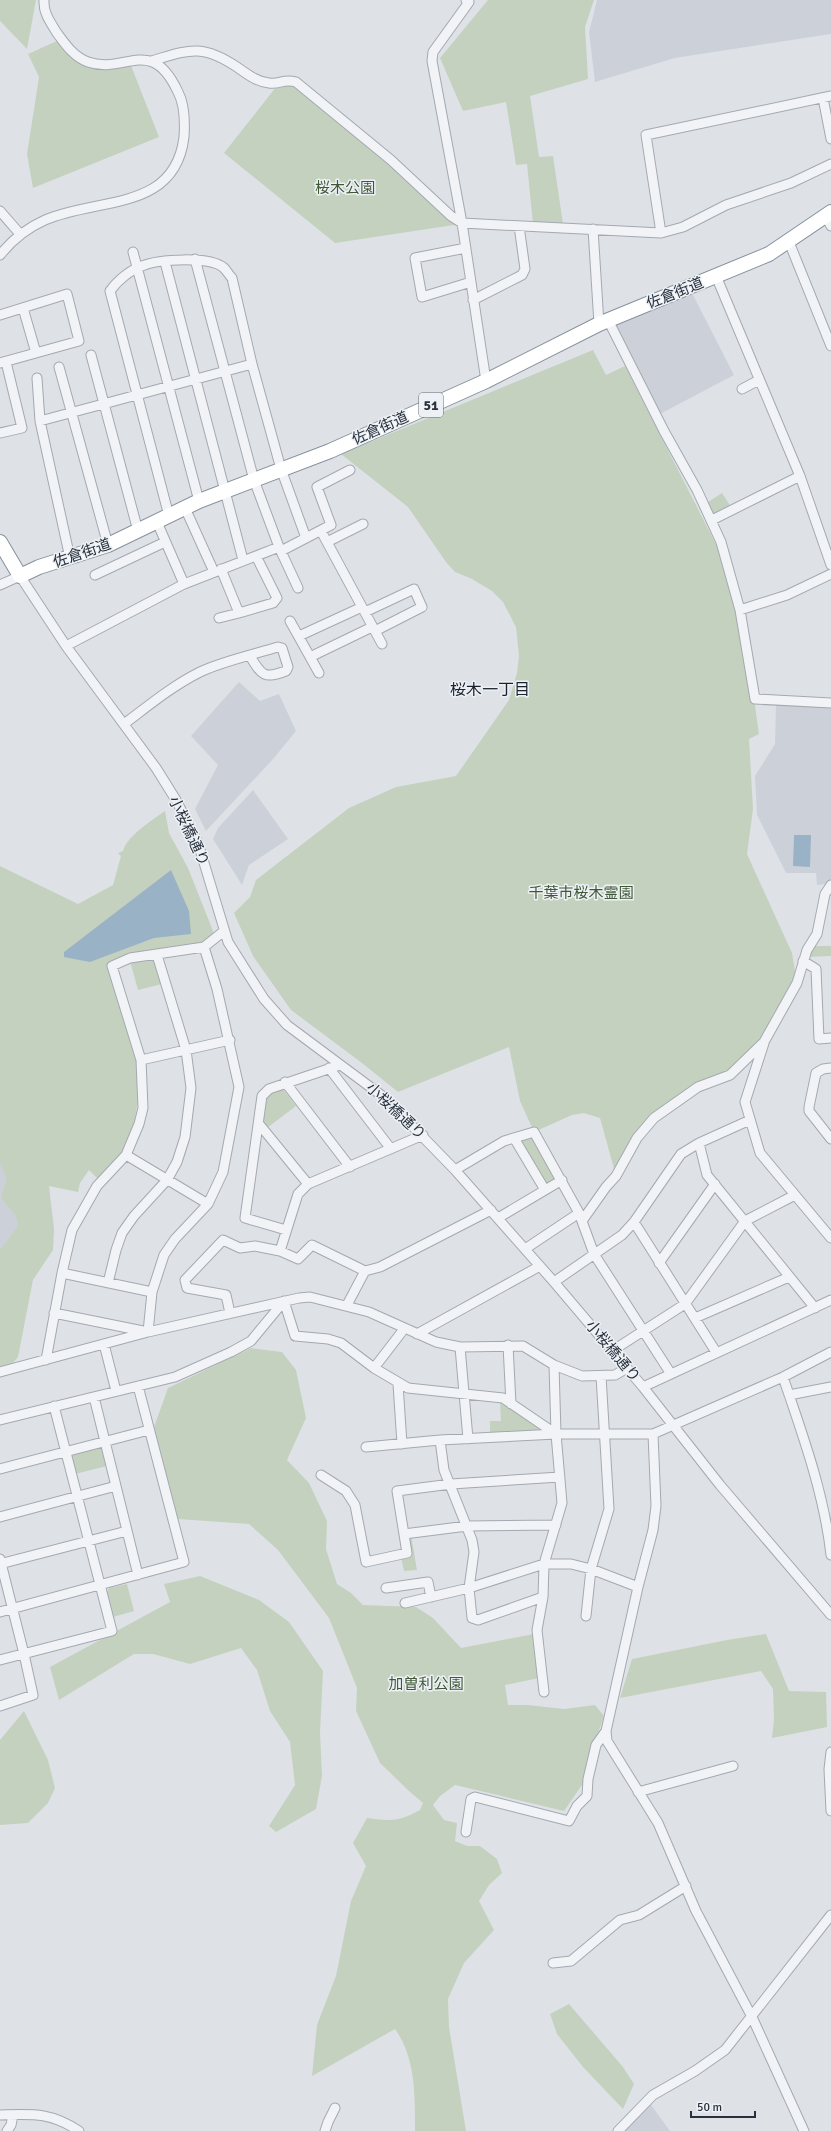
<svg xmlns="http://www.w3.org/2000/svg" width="831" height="2131" font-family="Signika,'Noto Sans JP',sans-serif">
  <rect width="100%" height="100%" fill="#dee2e7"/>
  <path fill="#ccd1d9" d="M597,0h234v34l-156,24 -80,24 -6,-50z
    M692,293l42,82 -74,39 -48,-91z
    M239,682l21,19 19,-7 17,37 -22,27 -68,73 -11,-22 23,-44 -27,-29z
    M776,705l55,3v173l-4,3 -10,1 -1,-12h-30l-29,-58 -2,-39 20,-32z
    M253,790l35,49 -39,26 -7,20 -29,-46 5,-11z
    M0,1089l9,11 15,135 -24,31z
    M649,2102l21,29h-47z"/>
  <path fill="#c5d1bf" d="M0,0h36l-9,49 -27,-28z
    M488,0h106l-9,27 3,52 -58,17 9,61 14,-1 10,68h-30l-6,-60 -11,1 -10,-63 -43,9 -23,-53z
    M59,40l19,19 52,4 29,74 -126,51 -6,-34 12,-77 -11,-23z
    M291,82l105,84 58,55v4l-119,18 -111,-90 52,-66z
    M593,350l13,25 19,-9 101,198 22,92 11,78 -10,5 4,70 -6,45 45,99 5,30 -33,59 -34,33 -32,12 -44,31 -38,58 -16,-58 -16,-5 -12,2 -38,17 -14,-31 -11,-54 -111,45 -36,-29 -71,-53 -38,-54 -19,-43 16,-16 6,-17 93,-72 47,-21 60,-11 53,-76 8,-27 2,-17 -3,-29 -13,-25 -11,-11 -20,-12 -17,-7 -9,-10 -38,-55 -67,-53z
    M722,493l9,14 -15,8 -4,-1 -7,-10z
    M165,811l4,22 19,35 27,68 -11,9 -96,20 28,92 3,35 -4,27 -11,35 -24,27 -11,-11 -9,13 -2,9 -29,-6 5,43 -1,21 -20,30 -15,77 -6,7 -12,3v-117l18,-24 -2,-10 -15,-18 6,-20 -7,-15v-297l78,38 35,-19 8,-29 -3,-3 5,-2c4,-15 29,-31 42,-40z
    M812,946h19v10l-24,1z
    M147,959l8,2 7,23 -24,6 -8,-29z
    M283,1089l13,17 -29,22 -6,-7 4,-24 7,-6z
    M530,1137h4l21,42 -5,4h-4l-25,-39 1,-4z
    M251,1348l31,4 14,18 10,48 -19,42 22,23 18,38 -1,28 11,35 14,9 12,12 53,2 17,11 28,30 73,-14 5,44 -34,7 3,20h20l36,4 31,-4 9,11 -9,26 -11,40 -20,29 -109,-26 -15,11 -7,9 11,15 13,3 -2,18 12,5h13l17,13 5,14 -13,12 -10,16 15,29 -30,33 -16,36 1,28 17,104h-51c0,-34 1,-73 -20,-102l-83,47 5,-51 19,-49 15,-75 15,-35 -13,-23 14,-25c24,3 31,4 53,-8l3,-7 -14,-12 -29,-28 -24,-52 1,-23 -28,-70 -51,-68 -29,-26 -71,-5 -24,-92 14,-39z
    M500,1402l40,25 -2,4 -48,3v-13h11z
    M99,1446l5,4 3,16 -32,8 -5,-16 3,-5z
    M411,1535l6,35 -13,1 -3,-14 5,-19z
    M200,1576l59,24 30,22 34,49 -3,61 2,44 -6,33 -40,23 -7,-6 26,-41 -5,-43 -20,-31 -13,-41 -16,-22 -51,16 -37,-10h-19l-75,46 -9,-33 120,-65 -6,-18z
    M127,1584l7,27 -21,6 -7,-23 3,-6z
    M766,1634l23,57 37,1 1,35 -55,11 2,-19 -1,-30 -12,-18 -141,27 12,-39 95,-19z
    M24,1711l24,49 7,28 -7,15 -20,20 -28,2v-85z
    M569,2004l54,63 11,17 -11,25 -40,-42 -26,-33 -7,-20z"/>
  <path fill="#9ab2c6" d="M794,835h17l-1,32 -17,-1z
    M171,870l18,41 2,23 -37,4 -64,24 -26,-5v-5z"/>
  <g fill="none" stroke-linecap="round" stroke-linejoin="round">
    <defs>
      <path id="minor" d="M466,0l3,2 -36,50 -1,9 30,162 24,158
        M151,61c38,-11 50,-18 86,6 10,7 20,15 32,16 11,2 14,-5 27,-1l95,78 60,56 11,7 199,10 22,-6 43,-22 65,-22 40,-19
        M823,98l8,41
        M0,211l20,23
        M825,215l6,11
        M593,229l6,95
        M661,233l-15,-98 185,-39
        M789,242l42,104
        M466,248l-51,10 7,39 49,-15
        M133,252l66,249
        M0,255c12,-15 27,-27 45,-35 53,-23 130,-8 139,-83 1,-15 1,-32 -6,-45 -27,-58 -53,-17 -90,-30 -14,-5 -23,-18 -31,-29 -6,-10 -14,-20 -13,-33
        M195,259l59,221 25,67 19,41
        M165,262l78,298
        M716,276l84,200 31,89
        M473,300l49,-25 3,-6 -6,-43
        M23,308l13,45
        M0,315l67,-21 12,47 -79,22
        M608,320l56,111 33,59 24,52 19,68 15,89 76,4
        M91,355l47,176
        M59,367l49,178
        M37,378l3,43 30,137
        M742,389l17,-9
        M40,421l212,-57
        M0,433l22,-5 -16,-66
        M185,508l29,64
        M169,516l-59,-225c7,-10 20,-21 32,-25 17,-7 68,-10 82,2 3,3 5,7 8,10l20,86 29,105 25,69
        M712,520l88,-44
        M157,522l27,62
        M321,531l61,113
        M327,542l36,-18
        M281,551l50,-26 -14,-38 33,-17
        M221,569l18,44 34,-10 4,-5 -21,-42
        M95,575l70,-33
        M0,585l20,-9 46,70 90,122 20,32 22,43 30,99 36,57 23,26 98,73 70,72 99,112 89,105 77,98 111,130
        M740,610l47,-15 44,-21
        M365,612l49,-23 8,18 -47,24
        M219,618l20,-5
        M290,621l29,52
        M299,636l63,-29
        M66,646l118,-62 95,-37
        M310,657l62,-30
        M124,724c24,-18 48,-38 76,-52 20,-10 55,-18 78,-25l4,1 6,19 -2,4c-22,8 -24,5 -36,-15
        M803,961l13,8 3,70 12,-1
        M764,1043l-19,59 15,51 71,85
        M141,1060l89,-20
        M329,1068l62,81
        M831,1068l-8,1 -7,4 -7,34v4l22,28
        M285,1082l65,85
        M259,1124l49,60
        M514,1138l31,52
        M699,1143l8,32 108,133
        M126,1155l82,49
        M455,1170l49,-29 30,-9 45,81 15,41 77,120
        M498,1218l64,-38
        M582,1221l24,-34 10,-11 21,-38 17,-20 44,-31 32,-12 34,-33 33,-59 10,-33 10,-16 8,-40 6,-9
        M634,1222l82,130
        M286,1230l-41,-12 17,-122 7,-7 71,-24
        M525,1249l54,-36
        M280,1251l18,-57 10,-10 115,-49
        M659,1263l56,-79
        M62,1273l90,19
        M554,1282l68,-47 12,-13 47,-68 18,-11 51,-23
        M108,1283l8,-33 6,-17 12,-17 33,-36 10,-18 8,-25 6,-49 -5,-38 -29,-95
        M284,1301l11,35 33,3 13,4 33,25 34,20 95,10 53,36
        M347,1305l18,-34
        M54,1313l94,19 4,-40 12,-37 11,-16 33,-35 15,-32 16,-85 -22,-98 -13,-42
        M230,1313l-4,-18 -39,-7 -2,-8 38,-40 17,8 15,-2 25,5 18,8 14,-14 53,26 15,-4 111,-57
        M695,1318l94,-41
        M417,1334l123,-68
        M104,1344l12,47
        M508,1345l3,59
        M460,1347l8,92
        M612,1351l73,-47 60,-83 50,-26
        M46,1360l16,-87 10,-43 25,-44 29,-31 13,-31 4,-16 -2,-48 -29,-94 18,-8 74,-11 20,-16
        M374,1368l30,-39
        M0,1372l148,-40 151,-34 11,-1 59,15 67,30 24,5 63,-1 31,19 28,11 33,-1 12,-7
        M783,1377c20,59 41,116 48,178
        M398,1384l4,60
        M643,1387l188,-87
        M789,1395l42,-8
        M94,1397l44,178
        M0,1420l175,-43 56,-25 20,-11 33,-40
        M653,1434l3,72 -3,24 -15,57 -32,144 1,10 51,82 38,88 56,106 52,114
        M440,1440l4,30 28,70 2,12 -5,36 3,30 6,2 65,-23
        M366,1447l74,-7 116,-6h97l130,-57 48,-25
        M0,1469l149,-39
        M321,1475l25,16 9,14 11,57 41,-9 -10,-62 54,-7 109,-7
        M0,1517l116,-31
        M404,1534l63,-8 89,-1
        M0,1559l24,95 9,41 -33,11
        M0,1564l127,-33
        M386,1588l42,-6 3,15
        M405,1603l64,-15 75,-24h27l20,5 47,18
        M0,1612l184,-50 -46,-176
        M586,1616l5,-47 18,-60 -8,-133
        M0,1660l112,-29 -58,-225
        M544,1692l-7,-62 6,-33 1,-33 18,-61 -6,-69 -2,-69
        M831,1752l-2,17 2,42
        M638,1792l95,-26
        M466,1832l5,-33 4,-2 94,24 8,-15 10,-10 1,-17 8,-34 10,-14
        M553,1963l18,-2 49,-41 19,-5 47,-29
        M0,2115c33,-1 50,-3 79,16
        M7,2131l4,-6 2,-10
        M325,2131l3,-9 7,-14
        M618,2131l35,-36 42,-24 30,-21 106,-135"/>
      <path id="highway" d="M0,542l20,34 19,-9 69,-22 91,-44 131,-50 156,-70 113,-57 170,-70 62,-42"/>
    </defs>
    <use href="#minor" stroke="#a4a9b1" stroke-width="11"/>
    <use href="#highway" stroke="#86919d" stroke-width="16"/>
    <use href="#minor" stroke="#f1f3f6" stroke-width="9"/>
    <use href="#highway" stroke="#fff" stroke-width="14"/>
  </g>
  <g text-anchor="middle" stroke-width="3" stroke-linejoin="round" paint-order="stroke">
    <rect fill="#edf1f5" stroke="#636b74" stroke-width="1" x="419" y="393" width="24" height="24" rx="3"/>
    <g font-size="14" font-weight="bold" fill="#28313d">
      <text x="431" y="410">51</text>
    </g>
    <g font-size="15" fill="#3f5836" stroke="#edf1f5">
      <text x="345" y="193">桜木公園</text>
      <text x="581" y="898">千葉市桜木霊園</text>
      <text x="426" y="1689">加曽利公園</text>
    </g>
    <g font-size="15" fill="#28313d" stroke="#edf1f5">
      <text transform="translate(675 293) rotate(-22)" y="5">佐倉街道</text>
      <text transform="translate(380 428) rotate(-24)" y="5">佐倉街道</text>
      <text transform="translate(82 553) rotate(-19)" y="5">佐倉街道</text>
      <text transform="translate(189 831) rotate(65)" y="5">小桜橋通り</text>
      <text transform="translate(396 1111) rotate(43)" y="5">小桜橋通り</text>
      <text transform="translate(613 1351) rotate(50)" y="5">小桜橋通り</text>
    </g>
    <g font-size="16" fill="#1a222e" stroke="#edf1f5">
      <text x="490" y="695">桜木一丁目</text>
    </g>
  </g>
  <path d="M691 2111v6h64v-6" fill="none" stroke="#28313d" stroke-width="2"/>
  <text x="697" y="2111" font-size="12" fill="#28313d" stroke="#edf1f5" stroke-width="3" paint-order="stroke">50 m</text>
</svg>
